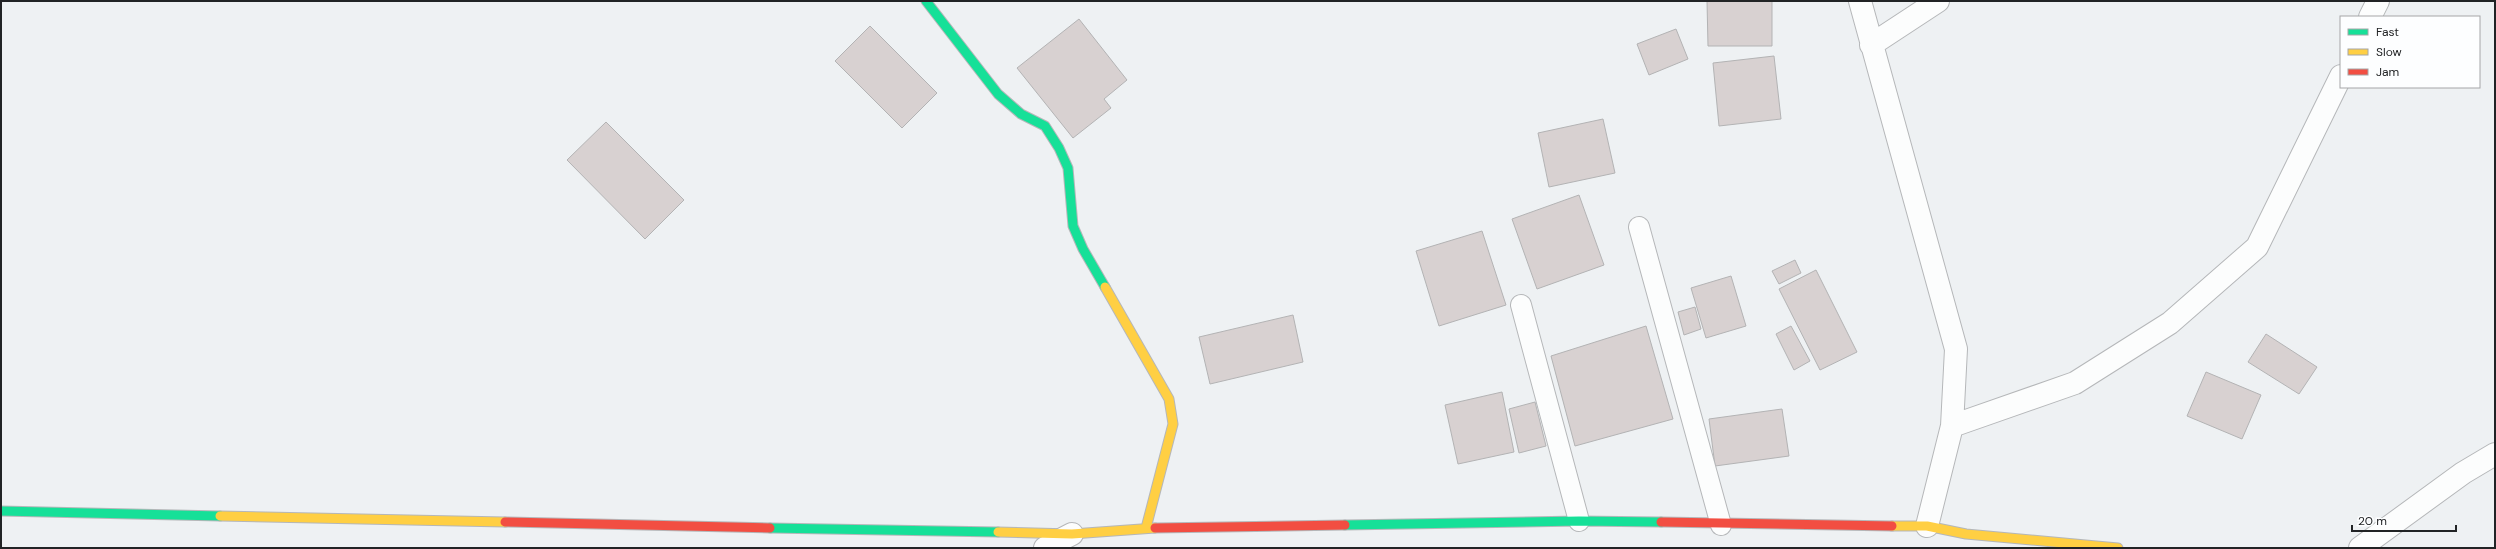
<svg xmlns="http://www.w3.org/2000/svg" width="2496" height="549" font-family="'DM Sans',sans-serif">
  <rect width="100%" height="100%" fill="#eef1f3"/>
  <path fill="#d8d1d1" stroke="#b3b3b4" d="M1707,1h65v45h-64z
    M1079,19l48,61 -23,19 7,9 -38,30 -56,-70z
    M870,26l67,67 -35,35 -67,-67z
    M1676,29l12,30 -39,16 -12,-31z
    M1774,56l7,63 -62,7 -6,-63z
    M1603,119l12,54 -66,14 -11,-54z
    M606,122l78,78 -39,39 -78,-79z
    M1579,195l25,70 -67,24 -25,-70z
    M1482,231l24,74 -67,21 -23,-75z
    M1795,260l6,13 -22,11 -7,-13z
    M1816,270l41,82 -37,18 -41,-81z
    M1731,276l15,50 -40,12 -15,-50z
    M1695,307l6,22 -17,6 -6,-23z
    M1293,315l10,47 -93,22 -11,-47z
    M1646,326l27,93 -98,27 -24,-90z
    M1791,326l19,35 -16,9 -18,-36z
    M2266,334l51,33 -18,27 -51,-32z
    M2206,372l55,23 -19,44 -55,-23z
    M1502,392l12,60 -56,12 -13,-59z
    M1535,402l11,44 -27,7 -10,-44z
    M1782,409l7,47 -74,10 -6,-47z"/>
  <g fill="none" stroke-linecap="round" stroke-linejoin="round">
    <defs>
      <path id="lane" d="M1639,227l82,298
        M1521,305l58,216"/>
      <path id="street" d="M1860,1l96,348 -4,77 -25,100
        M2370,17l8,-16
        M1871,45l67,-44
        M1952,426l123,-43 95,-60 87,-76 84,-171
        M1045,548l27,-14
        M2360,548l103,-75 32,-19"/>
      <path id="fast" d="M926,1l72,93 23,20 24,12 14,22 9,20 5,58 10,23 22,38
        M1,511l219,5
        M1345,525l234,-4 82,1
        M770,528l228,4"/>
      <path id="slow" d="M1105,287l64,112 4,25 -27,104
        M220,516l285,6
        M1892,526h35l39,8 152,14
        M998,532l74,2 83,-6"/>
      <path id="jam" d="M505,522l265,6
        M1661,522l231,4
        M1155,528l190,-3"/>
    </defs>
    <use href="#lane" stroke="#b5b7b9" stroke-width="22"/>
    <use href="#street" stroke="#b5b7b9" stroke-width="24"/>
    <use href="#fast" stroke="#b5b7b9" stroke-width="11"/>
    <use href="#slow" stroke="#b5b7b9" stroke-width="11"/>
    <use href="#jam" stroke="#b5b7b9" stroke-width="11"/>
    <use href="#lane" stroke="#fcfdfd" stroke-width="20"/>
    <use href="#street" stroke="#fcfdfd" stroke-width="22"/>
    <use href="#fast" stroke="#16e098" stroke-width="9"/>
    <use href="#slow" stroke="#ffcf43" stroke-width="9"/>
    <use href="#jam" stroke="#f24e42" stroke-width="9"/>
  </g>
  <rect width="2496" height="549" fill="none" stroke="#212325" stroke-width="4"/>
  <rect x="2340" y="16" width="140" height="72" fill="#fdfeff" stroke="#a5a6a8"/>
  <rect x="2348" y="29" width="20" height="6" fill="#16e098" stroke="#a5a6a8"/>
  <text x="2376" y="36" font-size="12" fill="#212325">Fast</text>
  <rect x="2348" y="49" width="20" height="6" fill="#ffcf43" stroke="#a5a6a8"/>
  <text x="2376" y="56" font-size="12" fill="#212325">Slow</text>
  <rect x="2348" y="69" width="20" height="6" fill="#f24e42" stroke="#a5a6a8"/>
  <text x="2376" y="76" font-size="12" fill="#212325">Jam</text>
  <path d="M2352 525v6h104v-6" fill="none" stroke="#212325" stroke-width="2"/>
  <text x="2358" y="525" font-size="12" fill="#212325" stroke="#fdfeff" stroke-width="3" paint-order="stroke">20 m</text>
</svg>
